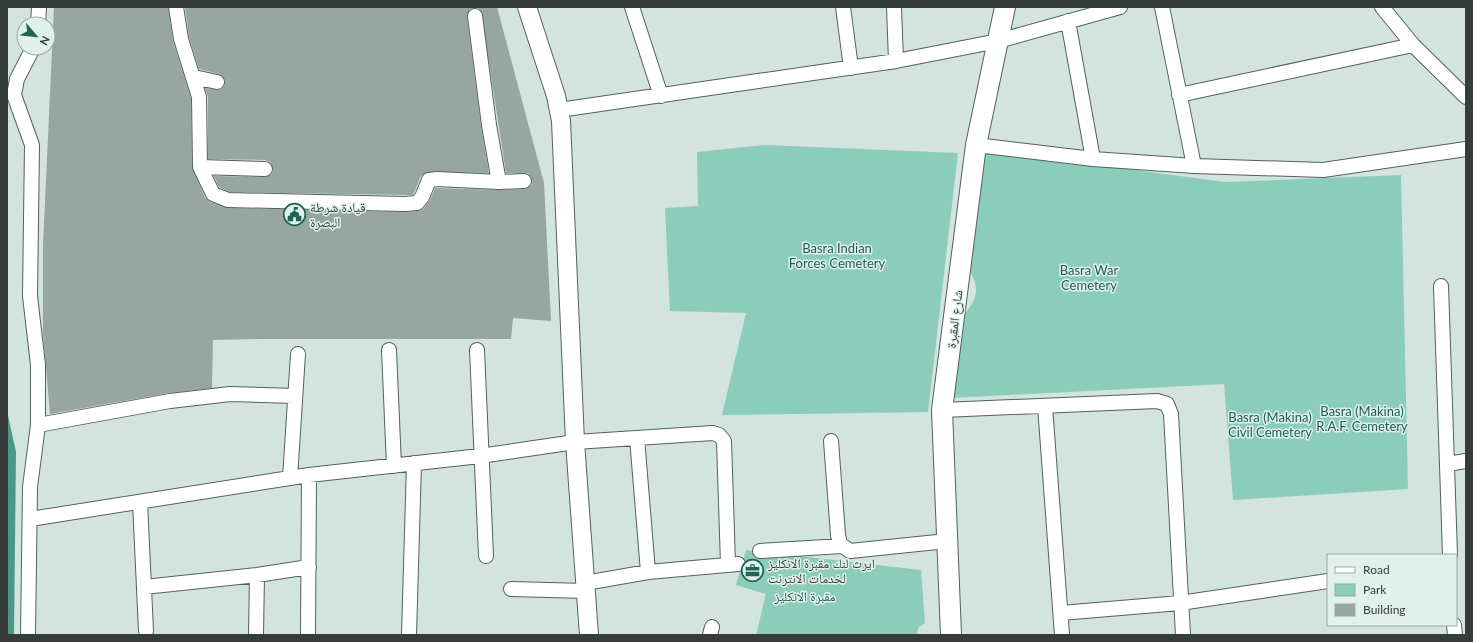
<svg xmlns="http://www.w3.org/2000/svg" width="1473" height="642" font-family="Lato,'Noto Naskh Arabic',sans-serif">
  <rect width="100%" height="100%" fill="#d3e3de"/>
  <path fill="#8cccba" d="M765,145l193,8 -30,259 -206,3 24,-102 -76,-2 -5,-103 33,-2 -1,-54z
    M983,150l242,32 176,-7 7,314 -175,11 -9,-116 -273,14 10,-81c18,-17 20,-31 5,-51z
    M746,550l175,20 4,53 -6,4 -3,8h-160l10,-41 -30,-9z"/>
  <path fill="#4a9986" d="M7,411l9,41 -2,183h-7z"/>
  <path fill="#97a6a1" d="M54,7h114l5,34 18,57 1,69 13,31 5,4 18,6 177,4 13,-1 5,-2 7,-9 5,-12 64,2 26,-1 7,-4 -1,-8 -3,-4h-22l-25,-162 -3,-3 -8,1 -3,8 14,109 8,47 -61,-1 -7,4 -8,19h-8l-175,-3 -11,-5 -5,-11 51,1 7,-3 1,-5 -3,-7 -5,-2 -57,-1v-62l-3,-9 15,2 4,-3 1,-7 -6,-6 -20,-5 -10,-32 -4,-30h312l47,176 7,138 -38,-3 -2,21h-250l-48,1 -1,48 -43,5 -119,21 -7,-81v-88z"/>
  <g fill="none" stroke-linecap="round" stroke-linejoin="round">
    <defs>
      <path id="minor" d="M176,7l5,32 18,58 1,70 13,27 15,6 177,4 12,-1 5,-6 7,-17 8,-1 62,3
        M632,7l29,89
        M843,7l8,61
        M894,7l2,54
        M1162,7l32,159
        M1382,7l31,38 53,52
        M475,16l14,109 10,57 25,-1
        M1068,21l25,138
        M38,24l1,-17
        M194,77l23,5
        M1179,95l234,-50
        M559,110l337,-49 102,-20 122,-34
        M976,145l117,14 101,7 129,4 143,-21
        M200,167l65,2
        M1441,286l9,269
        M389,350l5,116
        M477,350l9,206
        M1045,406l17,229
        M942,410l215,-9 10,3 4,10 12,221
        M38,425l132,-24 60,-7 65,2
        M637,438l11,134
        M831,441l7,94 2,9 10,7 97,-10
        M1447,464l19,-3
        M290,478l8,-124
        M140,502l6,129
        M30,519l279,-44 171,-19 95,-14 138,-9 6,2 5,6 4,123
        M760,551l82,-5
        M585,583l63,-11 90,-8
        M144,587l113,-12 52,-8
        M511,589l75,2
        M1061,613l119,-10 148,-22
        M1454,625l1,10
        M28,635l2,-148 8,-62v-60l-8,-69 2,-151 -18,-50 3,-16 16,-31
        M256,635l1,-60
        M308,635l1,-160
        M409,635l5,-172
        M710,635l2,-8"/>
      <path id="tertiary" d="M527,7l29,89 5,25 14,321 14,193"/>
      <path id="secondary" d="M951,635l-9,-225 34,-265 29,-138"/>
    </defs>
    <use href="#minor" stroke="#53615c" stroke-width="16"/>
    <use href="#tertiary" stroke="#53615c" stroke-width="20"/>
    <use href="#secondary" stroke="#53615c" stroke-width="22"/>
    <use href="#minor" stroke="#fff" stroke-width="14"/>
    <use href="#tertiary" stroke="#fff" stroke-width="18"/>
    <use href="#secondary" stroke="#fff" stroke-width="20"/>
  </g>
  <defs>
    <symbol id="civic-ring" viewBox="-11 -11 22 22"><circle r="9.5" fill="#e0f0eb" stroke="#206455" stroke-width="1.5"/><path d="M-.6-6.5H3V-4.5H.6V-3L4-1V1h2V6H-6V1h2V-1L-.6-3ZM-1.2 2.5V6h2.4V2.5Z" fill="#206455"/></symbol>
    <symbol id="office-ring" viewBox="-11 -11 22 22"><circle r="9.5" fill="#e0f0eb" stroke="#206455" stroke-width="1.5"/><path d="M-6-3h4V-5.5h4V-3h4V5H-6ZM-1-4.5V-3h2v-1.5ZM-6 0V1H6V0Z" fill="#206455"/></symbol>
  </defs>
  <g fill-rule="evenodd">
    <use href="#civic-ring" x="282" y="202" width="25" height="25"/>
    <use href="#office-ring" x="740" y="558" width="25" height="25"/>
  </g>
  <g text-anchor="middle" stroke-width="3" stroke-linejoin="round" paint-order="stroke">
    <g font-size="13" fill="#353c3a" stroke="#e0f0eb" text-anchor="start">
      <text x="310" y="212">قيادة شرطة<tspan x="310" dy="15">البصرة</tspan></text>
      <text x="768" y="568">ايرث لنك مقبرة الانكليز<tspan x="768" dy="15">لخدمات الانترنت</tspan></text>
    </g>
    <g font-size="13" fill="#1d5c4e" stroke="#e0f0eb">
      <text x="837" y="253">Basra Indian<tspan x="837" dy="15">Forces Cemetery</tspan></text>
      <text x="1089" y="275">Basra War<tspan x="1089" dy="15">Cemetery</tspan></text>
      <text x="1362" y="416">Basra (Makina)<tspan x="1362" dy="15">R.A.F. Cemetery</tspan></text>
      <text x="1270" y="422">Basra (Makina)<tspan x="1270" dy="15">Civil Cemetery</tspan></text>
      <text x="805" y="601">مقبرة الانكليز</text>
    </g>
    <g font-size="13" fill="#353c3a" stroke="#e0f0eb">
      <text transform="translate(954 319) rotate(-83)" y="5">شارع المقبرة</text>
    </g>
  </g>
  <rect width="1473" height="642" fill="none" stroke="#353c3a" stroke-width="16"/>
  <rect x="1327" y="554" width="130" height="72" fill="#e0f0eb" stroke="#9ca8a4"/>
  <rect x="1335" y="567" width="20" height="6" fill="#ffffff" stroke="#9ca8a4"/>
  <text x="1363" y="574" font-size="12" fill="#353c3a">Road</text>
  <rect x="1335" y="584" width="20" height="12" fill="#8cccba" stroke="#9ca8a4"/>
  <text x="1363" y="594" font-size="12" fill="#353c3a">Park</text>
  <rect x="1335" y="604" width="20" height="12" fill="#97a6a1" stroke="#9ca8a4"/>
  <text x="1363" y="614" font-size="12" fill="#353c3a">Building</text>
  <g transform="translate(36 36) rotate(118)"><circle r="19" fill="#e0f0eb" stroke="#9ca8a4"/>
  <path d="M0-3L7 15L0 10L-7 15Z" fill="#206455"/>
  <text y="-6" font-size="11" font-weight="bold" text-anchor="middle" fill="#353c3a">N</text>
  </g>
</svg>
